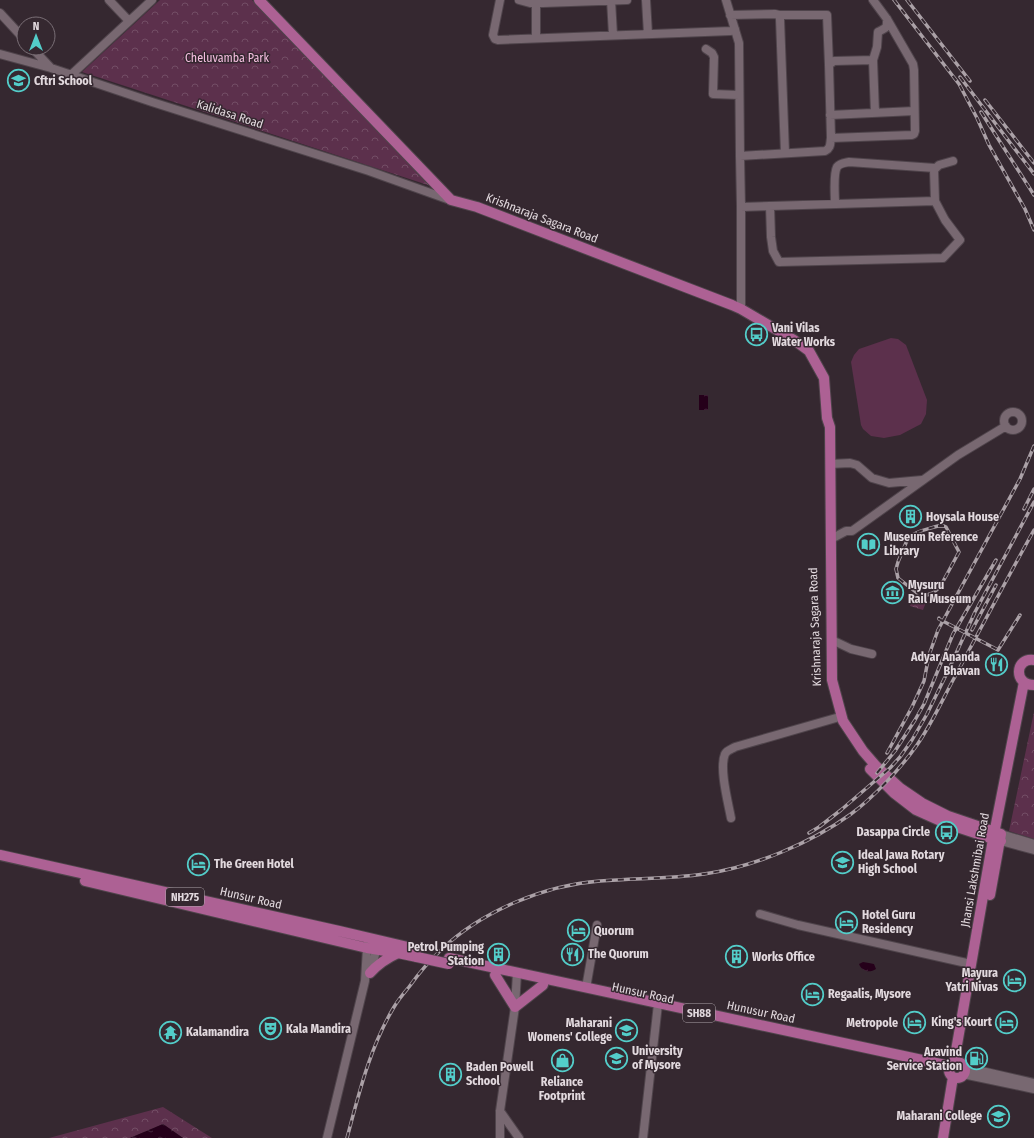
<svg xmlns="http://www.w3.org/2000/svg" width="1034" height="1138" font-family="'Fira Sans Condensed',sans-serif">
  <defs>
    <pattern id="park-crowns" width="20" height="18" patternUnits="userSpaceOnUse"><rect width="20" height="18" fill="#5c304c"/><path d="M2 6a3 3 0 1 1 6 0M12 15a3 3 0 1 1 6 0" fill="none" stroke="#734d65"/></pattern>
    <pattern id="water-ripples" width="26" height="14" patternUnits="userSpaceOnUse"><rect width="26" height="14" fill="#25001a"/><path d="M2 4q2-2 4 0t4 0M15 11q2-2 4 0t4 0" fill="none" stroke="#44253b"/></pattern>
  </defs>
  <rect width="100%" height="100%" fill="#352830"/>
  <path fill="url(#park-crowns)" d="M160,0h92l179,186 -349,-114z
    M913,598l13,4 -3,8 -13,-4z
    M1034,712v127l-25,-8z
    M163,1107l49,31h-29l-20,-14 -33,14h-81z"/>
  <path fill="#5c304c" d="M891,338l7,1 8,6 21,55 -1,14 -5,10 -21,11 -16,3 -13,-2 -8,-7 -2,-4 -10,-63 3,-7 5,-6z"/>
  <path fill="url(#water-ripples)" d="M699,395h9v15h-9z
    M863,962l6,1 5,1 2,5c-6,4 -14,3 -17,-5z
    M163,1124l20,14h-53z"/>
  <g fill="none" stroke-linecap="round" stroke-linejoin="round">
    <defs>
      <path id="minor" d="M109,0l20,21
        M500,0l-7,35 2,4 3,1 233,-9 4,-2
        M519,0l11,3h13l84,-3
        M611,0l2,35
        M646,0l2,34
        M726,0l13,43 1,113 1,51v102
        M0,13l24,26
        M730,15l45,-1 4,1 1,4 5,134
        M779,15h48l2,50
        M536,38v-35
        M32,48l19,20
        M706,49l6,4 2,4 -1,37 26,1
        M0,54l51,14 101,34 217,69 81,29
        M71,75l81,-75
        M875,113l-2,-53 4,-13 1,-15c8,-5 9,-2 9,-13
        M830,115l84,-4
        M831,138l81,-3 2,-1 1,-3 -1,-61 -1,-6 -26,-45 -14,-19
        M740,156l85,-5c6,-3 5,-7 6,-13l-2,-73 5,-4 39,-1
        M835,204c0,-9 -2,-30 2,-37 3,-4 7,-4 12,-5l86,6
        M770,206l1,31 2,14 6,11 164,-4 17,-18 -15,-20 -10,-19 -1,-31 5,-5 14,-4
        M741,207l194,-6
        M1004 421a9 9 0 1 1 18 0a9 9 0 1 1-18 0Z
        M830,464l20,-1 7,2 15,13 17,5 33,-3
        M831,539l15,-8h6l106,-76 48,-29
        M832,640l19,9 21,5
        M731,818c-3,-16 -12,-50 -6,-64 2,-4 7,-5 10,-7l101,-29
        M1001,834l33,10
        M1001,841l33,9
        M760,914l38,11 173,39
        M370,973l8,-29
        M586,988l11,-63
        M965,1069l21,3 48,11
        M963,1074l71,15
        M500,1111l19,27
        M327,1138l38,-157 2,-33 1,-5
        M500,1138v-27l15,-104 2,-34
        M643,1138l15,-134"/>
      <path id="major" d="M259,0l192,200 26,7 255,98 9,4 53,31 15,11 15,27 3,40 3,9 2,253 11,41 20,30 13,15 24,22 22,15 26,13 53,18
        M1034,660c-19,-3 -21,25 0,25
        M870,769l24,24 22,17 29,13 48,16 8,2
        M0,855l339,76 69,16 10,4
        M85,881l282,67 31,5 19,4
        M990,895l11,-61
        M449,958l501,108
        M370,973c8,-9 17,-15 28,-20
        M495,975l20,32 28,-22
        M949 1070a8 8 0 1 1 16 0a8 8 0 1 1-16 0Z
        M954,1062l39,-223 31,-157
        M943,1138l10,-61"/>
    </defs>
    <use href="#minor" stroke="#4f444b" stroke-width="10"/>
    <use href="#major" stroke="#4f444b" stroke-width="12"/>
    <use href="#minor" stroke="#786871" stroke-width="8"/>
    <use href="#major" stroke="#ad6194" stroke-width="10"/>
    <defs>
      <path id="rail" d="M894,0l65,84 18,34 12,27 36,64 9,21
        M907,0l63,81
        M960,77l74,97
        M985,100l49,63
        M981,112l53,83
        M1024,509l10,-20
        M938,526h6l2,1 13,25 -19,35 -7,6 -9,3 -7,-3 -19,-15 -2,-9 2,-7 10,-24c7,-7 20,-9 30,-12z
        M939,618v1l59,31 22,-35
        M972,630l24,-45
        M887,753l25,-46 12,-26 5,-26 9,-25 82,-151 14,-33
        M877,773l18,-22 20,-31 9,-16 29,-70 43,-74
        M809,833l10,-6 22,-17 49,-42 10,-11 12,-17 15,-26 21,-43 27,-59 59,-110
        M347,1138c12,-45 23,-91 47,-131 4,-7 10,-14 15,-20 10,-14 20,-26 33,-38 40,-38 103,-64 158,-68 35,-3 70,-2 104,-7 50,-7 107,-31 147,-60 22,-16 50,-46 66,-69 16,-23 27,-49 41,-74 25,-47 50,-94 76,-141"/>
    </defs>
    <use href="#rail" stroke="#aba1a7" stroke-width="3.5"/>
    <use href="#rail" stroke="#352830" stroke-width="2" stroke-dasharray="6" stroke-linecap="butt"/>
    <defs>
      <path id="major-bridge" d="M417,957l32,7"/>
    </defs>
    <use href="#major-bridge" stroke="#4f444b" stroke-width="12" stroke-linecap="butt"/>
    <use href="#major-bridge" stroke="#ad6194" stroke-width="10"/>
  </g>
  <defs>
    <symbol id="school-ring" viewBox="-11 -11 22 22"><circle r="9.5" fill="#352830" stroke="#53cdc9" stroke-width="1.5"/><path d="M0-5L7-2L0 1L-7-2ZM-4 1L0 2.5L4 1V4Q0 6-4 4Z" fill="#53cdc9"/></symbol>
    <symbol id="bus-ring" viewBox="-11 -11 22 22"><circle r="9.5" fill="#352830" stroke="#53cdc9" stroke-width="1.5"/><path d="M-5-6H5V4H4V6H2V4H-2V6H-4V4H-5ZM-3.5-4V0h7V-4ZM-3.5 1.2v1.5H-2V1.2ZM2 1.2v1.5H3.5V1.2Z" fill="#53cdc9"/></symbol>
    <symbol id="building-ring" viewBox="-11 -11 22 22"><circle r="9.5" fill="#352830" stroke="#53cdc9" stroke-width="1.5"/><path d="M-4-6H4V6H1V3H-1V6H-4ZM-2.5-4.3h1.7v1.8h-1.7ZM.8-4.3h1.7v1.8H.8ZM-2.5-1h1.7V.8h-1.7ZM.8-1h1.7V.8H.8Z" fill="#53cdc9"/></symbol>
    <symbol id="library-ring" viewBox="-11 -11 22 22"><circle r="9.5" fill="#352830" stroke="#53cdc9" stroke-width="1.5"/><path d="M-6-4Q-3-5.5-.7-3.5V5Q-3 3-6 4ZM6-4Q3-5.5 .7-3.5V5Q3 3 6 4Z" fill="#53cdc9"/></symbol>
    <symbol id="museum-ring" viewBox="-11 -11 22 22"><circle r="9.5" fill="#352830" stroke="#53cdc9" stroke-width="1.5"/><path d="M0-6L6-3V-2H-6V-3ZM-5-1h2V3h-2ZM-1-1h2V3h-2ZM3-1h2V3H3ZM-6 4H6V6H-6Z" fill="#53cdc9"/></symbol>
    <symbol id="restaurant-ring" viewBox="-11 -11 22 22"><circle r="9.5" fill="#352830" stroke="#53cdc9" stroke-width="1.5"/><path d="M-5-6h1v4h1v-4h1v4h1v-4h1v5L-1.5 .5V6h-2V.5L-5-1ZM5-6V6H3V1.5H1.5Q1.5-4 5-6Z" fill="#53cdc9"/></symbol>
    <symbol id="hotel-ring" viewBox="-11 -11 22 22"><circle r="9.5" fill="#352830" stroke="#53cdc9" stroke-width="1.5"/><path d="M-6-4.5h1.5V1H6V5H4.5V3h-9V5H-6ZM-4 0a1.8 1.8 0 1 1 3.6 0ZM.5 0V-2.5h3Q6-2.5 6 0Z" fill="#53cdc9"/></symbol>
    <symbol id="theatre-ring" viewBox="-11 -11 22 22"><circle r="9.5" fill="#352830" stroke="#53cdc9" stroke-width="1.5"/><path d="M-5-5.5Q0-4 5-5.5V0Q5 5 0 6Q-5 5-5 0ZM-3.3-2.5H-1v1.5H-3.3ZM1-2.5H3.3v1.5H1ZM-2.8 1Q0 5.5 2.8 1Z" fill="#53cdc9"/></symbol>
    <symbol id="university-ring" viewBox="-11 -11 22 22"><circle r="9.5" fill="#352830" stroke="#53cdc9" stroke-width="1.5"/><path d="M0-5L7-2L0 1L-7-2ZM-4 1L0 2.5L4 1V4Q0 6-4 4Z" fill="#53cdc9"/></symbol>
    <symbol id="temple-ring" viewBox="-11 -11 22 22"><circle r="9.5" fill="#352830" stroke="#53cdc9" stroke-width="1.5"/><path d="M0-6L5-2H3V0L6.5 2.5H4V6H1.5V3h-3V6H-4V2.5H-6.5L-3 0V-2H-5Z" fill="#53cdc9"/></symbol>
    <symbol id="fuel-ring" viewBox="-11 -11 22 22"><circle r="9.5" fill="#352830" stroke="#53cdc9" stroke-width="1.5"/><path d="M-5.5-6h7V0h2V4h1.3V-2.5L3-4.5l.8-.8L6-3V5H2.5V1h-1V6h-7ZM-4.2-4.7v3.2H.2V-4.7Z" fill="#53cdc9"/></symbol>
    <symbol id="shop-ring" viewBox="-11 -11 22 22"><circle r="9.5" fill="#352830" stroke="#53cdc9" stroke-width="1.5"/><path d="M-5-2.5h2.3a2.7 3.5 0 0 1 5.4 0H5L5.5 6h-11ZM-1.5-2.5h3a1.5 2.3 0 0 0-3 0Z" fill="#53cdc9"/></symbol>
  </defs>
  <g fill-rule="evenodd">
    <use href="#school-ring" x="6" y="68" width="25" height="25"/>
    <use href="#bus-ring" x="744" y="322" width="25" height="25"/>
    <use href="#building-ring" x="898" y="504" width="25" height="25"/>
    <use href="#library-ring" x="856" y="532" width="25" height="25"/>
    <use href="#museum-ring" x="880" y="580" width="25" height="25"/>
    <use href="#restaurant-ring" x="984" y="652" width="25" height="25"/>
    <use href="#bus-ring" x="934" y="820" width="25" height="25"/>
    <use href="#school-ring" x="830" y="850" width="25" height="25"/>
    <use href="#hotel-ring" x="186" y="852" width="25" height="25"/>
    <use href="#hotel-ring" x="834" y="910" width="25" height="25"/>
    <use href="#hotel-ring" x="566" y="918" width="25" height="25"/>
    <use href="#building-ring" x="486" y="942" width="25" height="25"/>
    <use href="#restaurant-ring" x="560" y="942" width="25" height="25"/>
    <use href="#building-ring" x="724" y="944" width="25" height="25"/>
    <use href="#hotel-ring" x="1002" y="968" width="25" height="25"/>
    <use href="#hotel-ring" x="800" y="982" width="25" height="25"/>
    <use href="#hotel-ring" x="994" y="1010" width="25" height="25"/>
    <use href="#hotel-ring" x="902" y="1010" width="25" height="25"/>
    <use href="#theatre-ring" x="258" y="1016" width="25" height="25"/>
    <use href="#university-ring" x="614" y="1018" width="25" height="25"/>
    <use href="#temple-ring" x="158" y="1020" width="25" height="25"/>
    <use href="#university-ring" x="604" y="1046" width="25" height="25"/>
    <use href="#fuel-ring" x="964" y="1046" width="25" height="25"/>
    <use href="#shop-ring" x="550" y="1048" width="25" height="25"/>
    <use href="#building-ring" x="438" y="1062" width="25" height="25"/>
    <use href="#university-ring" x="986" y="1104" width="25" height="25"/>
  </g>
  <g text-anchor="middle" stroke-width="3" stroke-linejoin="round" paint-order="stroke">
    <g fill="#352830" stroke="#aea4aa" stroke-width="1">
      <rect x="166" y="888" width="38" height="18" rx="3"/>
      <rect x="683" y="1004" width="32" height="18" rx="3"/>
    </g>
    <g font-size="11" font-weight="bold" fill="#e2d9de">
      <text x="185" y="901">NH275</text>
      <text x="699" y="1017">SH88</text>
    </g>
    <g font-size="12" fill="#f5bfe0" stroke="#352830">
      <text x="227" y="62">Cheluvamba Park</text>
    </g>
    <g font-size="12" font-weight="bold" fill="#e2d9de" stroke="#352830" text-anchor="start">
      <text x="34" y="85">Cftri School</text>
      <text x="772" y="332">Vani Vilas<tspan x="772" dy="14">Water Works</tspan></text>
      <text x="926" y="521">Hoysala House</text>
      <text x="884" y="541">Museum Reference<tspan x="884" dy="14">Library</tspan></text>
      <text x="908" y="589">Mysuru<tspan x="908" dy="14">Rail Museum</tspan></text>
      <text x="980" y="661" text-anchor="end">Adyar Ananda<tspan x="980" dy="14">Bhavan</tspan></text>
      <text x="930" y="836" text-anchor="end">Dasappa Circle</text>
      <text x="858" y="859">Ideal Jawa Rotary<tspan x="858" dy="14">High School</tspan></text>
      <text x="214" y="868">The Green Hotel</text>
      <text x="862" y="919">Hotel Guru<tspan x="862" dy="14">Residency</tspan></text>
      <text x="594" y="935">Quorum</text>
      <text x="484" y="951" text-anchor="end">Petrol Pumping<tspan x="484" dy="14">Station</tspan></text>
      <text x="588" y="958">The Quorum</text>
      <text x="752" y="961">Works Office</text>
      <text x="998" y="977" text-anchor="end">Mayura<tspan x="998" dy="14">Yatri Nivas</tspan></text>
      <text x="828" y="998">Regaalis, Mysore</text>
      <text x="992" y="1026" text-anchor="end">King's Kourt</text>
      <text x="612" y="1027" text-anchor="end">Maharani<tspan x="612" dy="14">Womens' College</tspan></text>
      <text x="898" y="1027" text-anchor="end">Metropole</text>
      <text x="286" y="1033">Kala Mandira</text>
      <text x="186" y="1036">Kalamandira</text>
      <text x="632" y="1055">University<tspan x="632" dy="14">of Mysore</tspan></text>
      <text x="962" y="1056" text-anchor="end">Aravind<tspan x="962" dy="14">Service Station</tspan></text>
      <text x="466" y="1071">Baden Powell<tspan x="466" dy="14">School</tspan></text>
      <text x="562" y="1086" text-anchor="middle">Reliance<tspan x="562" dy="14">Footprint</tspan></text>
      <text x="982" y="1120" text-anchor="end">Maharani College</text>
    </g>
    <g font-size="12" fill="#e2d9de" stroke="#352830">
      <text transform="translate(230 114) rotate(18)" y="4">Kalidasa Road</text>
      <text transform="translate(542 218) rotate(21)" y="4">Krishnaraja Sagara Road</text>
      <text transform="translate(815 627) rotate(-92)" y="4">Krishnaraja Sagara Road</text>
      <text transform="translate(975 870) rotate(-80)" y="4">Jhansi Lakshmibai Road</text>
      <text transform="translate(251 898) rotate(13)" y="4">Hunsur Road</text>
      <text transform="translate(643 993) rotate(12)" y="4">Hunsur Road</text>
      <text transform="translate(761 1012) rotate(12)" y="4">Hunusur Road</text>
    </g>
  </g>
  <g transform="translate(36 36)"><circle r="19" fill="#352830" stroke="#7a6f76"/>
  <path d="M0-3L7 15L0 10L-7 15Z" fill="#53cdc9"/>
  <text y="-6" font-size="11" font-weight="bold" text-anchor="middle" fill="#e2d9de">N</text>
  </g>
</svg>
